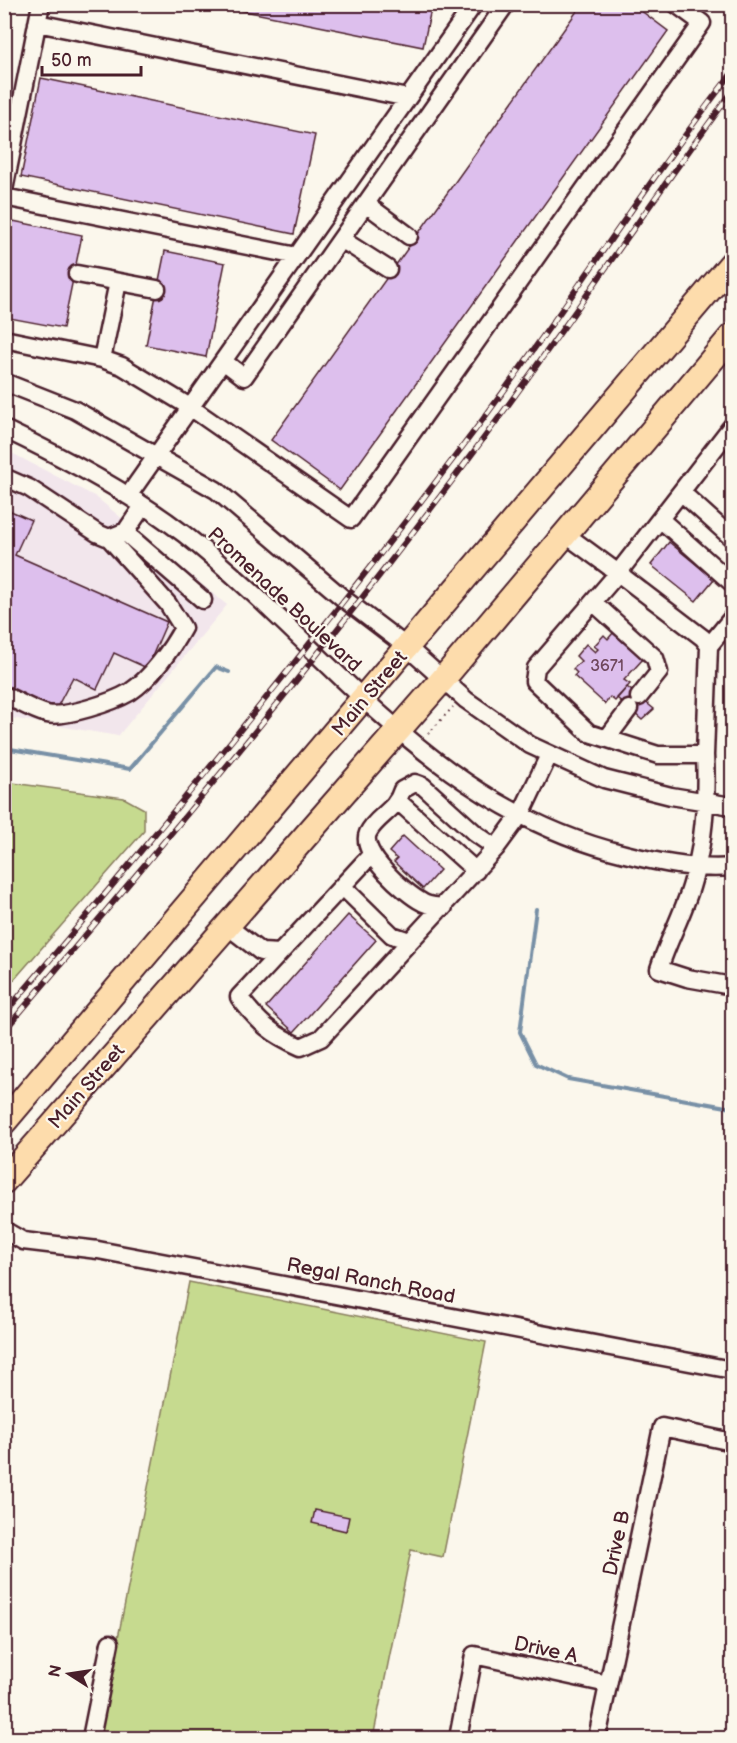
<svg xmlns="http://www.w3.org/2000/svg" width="737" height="1743" font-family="'Balsamiq Sans',sans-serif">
  <rect width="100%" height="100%" fill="#fbf7ec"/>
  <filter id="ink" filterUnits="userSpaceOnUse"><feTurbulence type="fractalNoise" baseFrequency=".0167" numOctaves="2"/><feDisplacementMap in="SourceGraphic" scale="12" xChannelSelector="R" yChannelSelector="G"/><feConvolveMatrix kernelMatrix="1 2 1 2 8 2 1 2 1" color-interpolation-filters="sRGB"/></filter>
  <g filter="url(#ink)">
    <path fill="#f2e6ec" d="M4,449l92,48 131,108 -109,131 -113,-19z"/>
    <path fill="#c6da8f" stroke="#887c5d" stroke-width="1.5" d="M5,782l119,16 20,11v22l-139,159z
      M189,1282l297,60 -43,215 -32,-7 -38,188h-275z"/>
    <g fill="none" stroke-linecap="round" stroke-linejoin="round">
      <path stroke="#7890a6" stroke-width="4" d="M4,748l126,21 86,-102 13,5
        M536,909l-16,123 16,32 32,15 164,29"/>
    </g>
    <path fill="#ddbfed" stroke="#4a1f2b" stroke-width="1.5" d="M210,4h222l-9,43z
      M582,4h50l36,27 -328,459 -69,-50z
      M41,78l274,57 -21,99 -273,-57z
      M13,221l69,14 -19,93 -59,-11v-55z
      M165,251l60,12 -19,94 -60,-12z
      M4,508l27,12 -16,35 152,67 -20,46 -33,-15 -17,36 -24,-12 -18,34 -51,-24z
      M669,542l45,37 -18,22 -45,-36z
      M613,633l30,26 -19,21 6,4 -15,17 -5,-4 -5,7 -31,-28 3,-3 -4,-4 8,-8 -5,-5 10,-12 9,8 3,-3 -4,-3 10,-11 4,4z
      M627,687l27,22 -12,11 -25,-22z
      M403,836l37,34 -17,19 -29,-27 3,-3 -8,-7z
      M348,915l28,25 -82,92 -28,-25z
      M315,1510l34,7 -3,14 -34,-8z"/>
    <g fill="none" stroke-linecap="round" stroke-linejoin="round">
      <defs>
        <path id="minor" d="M37,23l371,75
          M4,190l37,-186
          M4,197l293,59
          M366,204l43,32
          M341,239l47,30
          M77,274l80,15
          M4,339l98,20 20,7 68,41 161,112 351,-496 -26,-19
          M102,359l16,-77
          M223,361l21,16 262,-373
          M4,382l71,28 141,80 128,109 63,48 59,53 64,45 74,34 67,17 61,10
          M4,429c63,30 125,63 180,105 148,116 246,273 441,320 35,9 71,16 107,13
          M4,477l25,11 68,45 12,5 20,-8
          M681,492l51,46
          M128,496l346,-492
          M143,506l-15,22 1,8 74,64
          M660,519l72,64
          M565,534l53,39 -82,95 -2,13 55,52 69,22h47c2,43 -1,91 -14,132 -9,29 -23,54 -32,82l28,9 45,8
          M593,602l62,56 4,14 -20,25
          M709,646l-6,-8 -85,-65 114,-147
          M4,695c14,6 28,15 43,19 18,4 66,-12 83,-22 21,-14 41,-42 53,-64l-15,-24 -59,-66
          M608,737l21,-28
          M705,755l4,-109 23,-28
          M399,802l77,69
          M371,855l-132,142c20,26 32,37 62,50l20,-9 175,-190 25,-34 28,-59
          M342,886l50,49 18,6
          M444,907c-7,-1 -17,-1 -22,-5 -17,-9 -63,-49 -54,-69 8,-17 28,-22 34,-43l13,-7 8,3 53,48 20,14
          M226,925l35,27 19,1
          M4,1230l19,11 75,9 634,120
          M91,1738l19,-95
          M458,1738l16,-83 134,29
          M597,1738l65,-311 70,15"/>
        <path id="highway" d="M4,1122l728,-859
          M4,1181l439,-502 289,-343"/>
      </defs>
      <use href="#minor" stroke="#4a1f2b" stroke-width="21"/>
      <use href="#highway" stroke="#4a1f2b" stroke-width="28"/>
      <path stroke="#4a1f2b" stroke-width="2" stroke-dasharray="1.5 4.5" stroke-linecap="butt" d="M428,734l25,-27"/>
      <use href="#minor" stroke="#fbf7ec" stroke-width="16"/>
      <use href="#highway" stroke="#fddcac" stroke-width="24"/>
      <defs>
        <path id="rail" d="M4,1014c164,-193 325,-389 477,-592 86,-115 163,-236 251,-349
          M4,1031c168,-197 335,-396 488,-604 82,-111 158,-225 240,-335"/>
      </defs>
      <use href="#rail" stroke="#4a1f2b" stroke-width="6"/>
      <use href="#rail" stroke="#fbf7ec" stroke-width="4" stroke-dasharray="11" stroke-linecap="butt"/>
    </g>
  </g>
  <g text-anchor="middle" stroke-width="4.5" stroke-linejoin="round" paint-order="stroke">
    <g font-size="16" fill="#6f475c">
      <text x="607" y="671">3671</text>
    </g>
    <g font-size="20" fill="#4a1f2b" stroke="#fbf7ec">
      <text transform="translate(285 599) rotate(43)" y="7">Promenade Boulevard</text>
      <text transform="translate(369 693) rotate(-50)" y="7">Main Street</text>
      <text transform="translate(86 1086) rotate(-49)" y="7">Main Street</text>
      <text transform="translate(371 1280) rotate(11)" y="7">Regal Ranch Road</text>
      <text transform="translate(616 1543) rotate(-78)" y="7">Drive B</text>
      <text transform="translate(546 1649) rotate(12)" y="7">Drive A</text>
    </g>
  </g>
  <rect width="737" height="1743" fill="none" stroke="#fbf7ec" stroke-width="24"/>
  <rect x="12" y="12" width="713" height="1719" fill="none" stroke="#4a1f2b" stroke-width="2" filter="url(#ink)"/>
  <g transform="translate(69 1674) rotate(282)" stroke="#fbf7ec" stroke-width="4.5" paint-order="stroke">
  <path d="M0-4.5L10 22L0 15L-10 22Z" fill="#4a1f2b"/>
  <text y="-9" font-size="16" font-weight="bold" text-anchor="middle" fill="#4a1f2b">N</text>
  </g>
  <path d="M42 66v9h99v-9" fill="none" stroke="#4a1f2b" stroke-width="3"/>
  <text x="51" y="66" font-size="18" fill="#4a1f2b" stroke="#fbf7ec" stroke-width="4.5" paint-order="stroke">50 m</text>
</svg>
